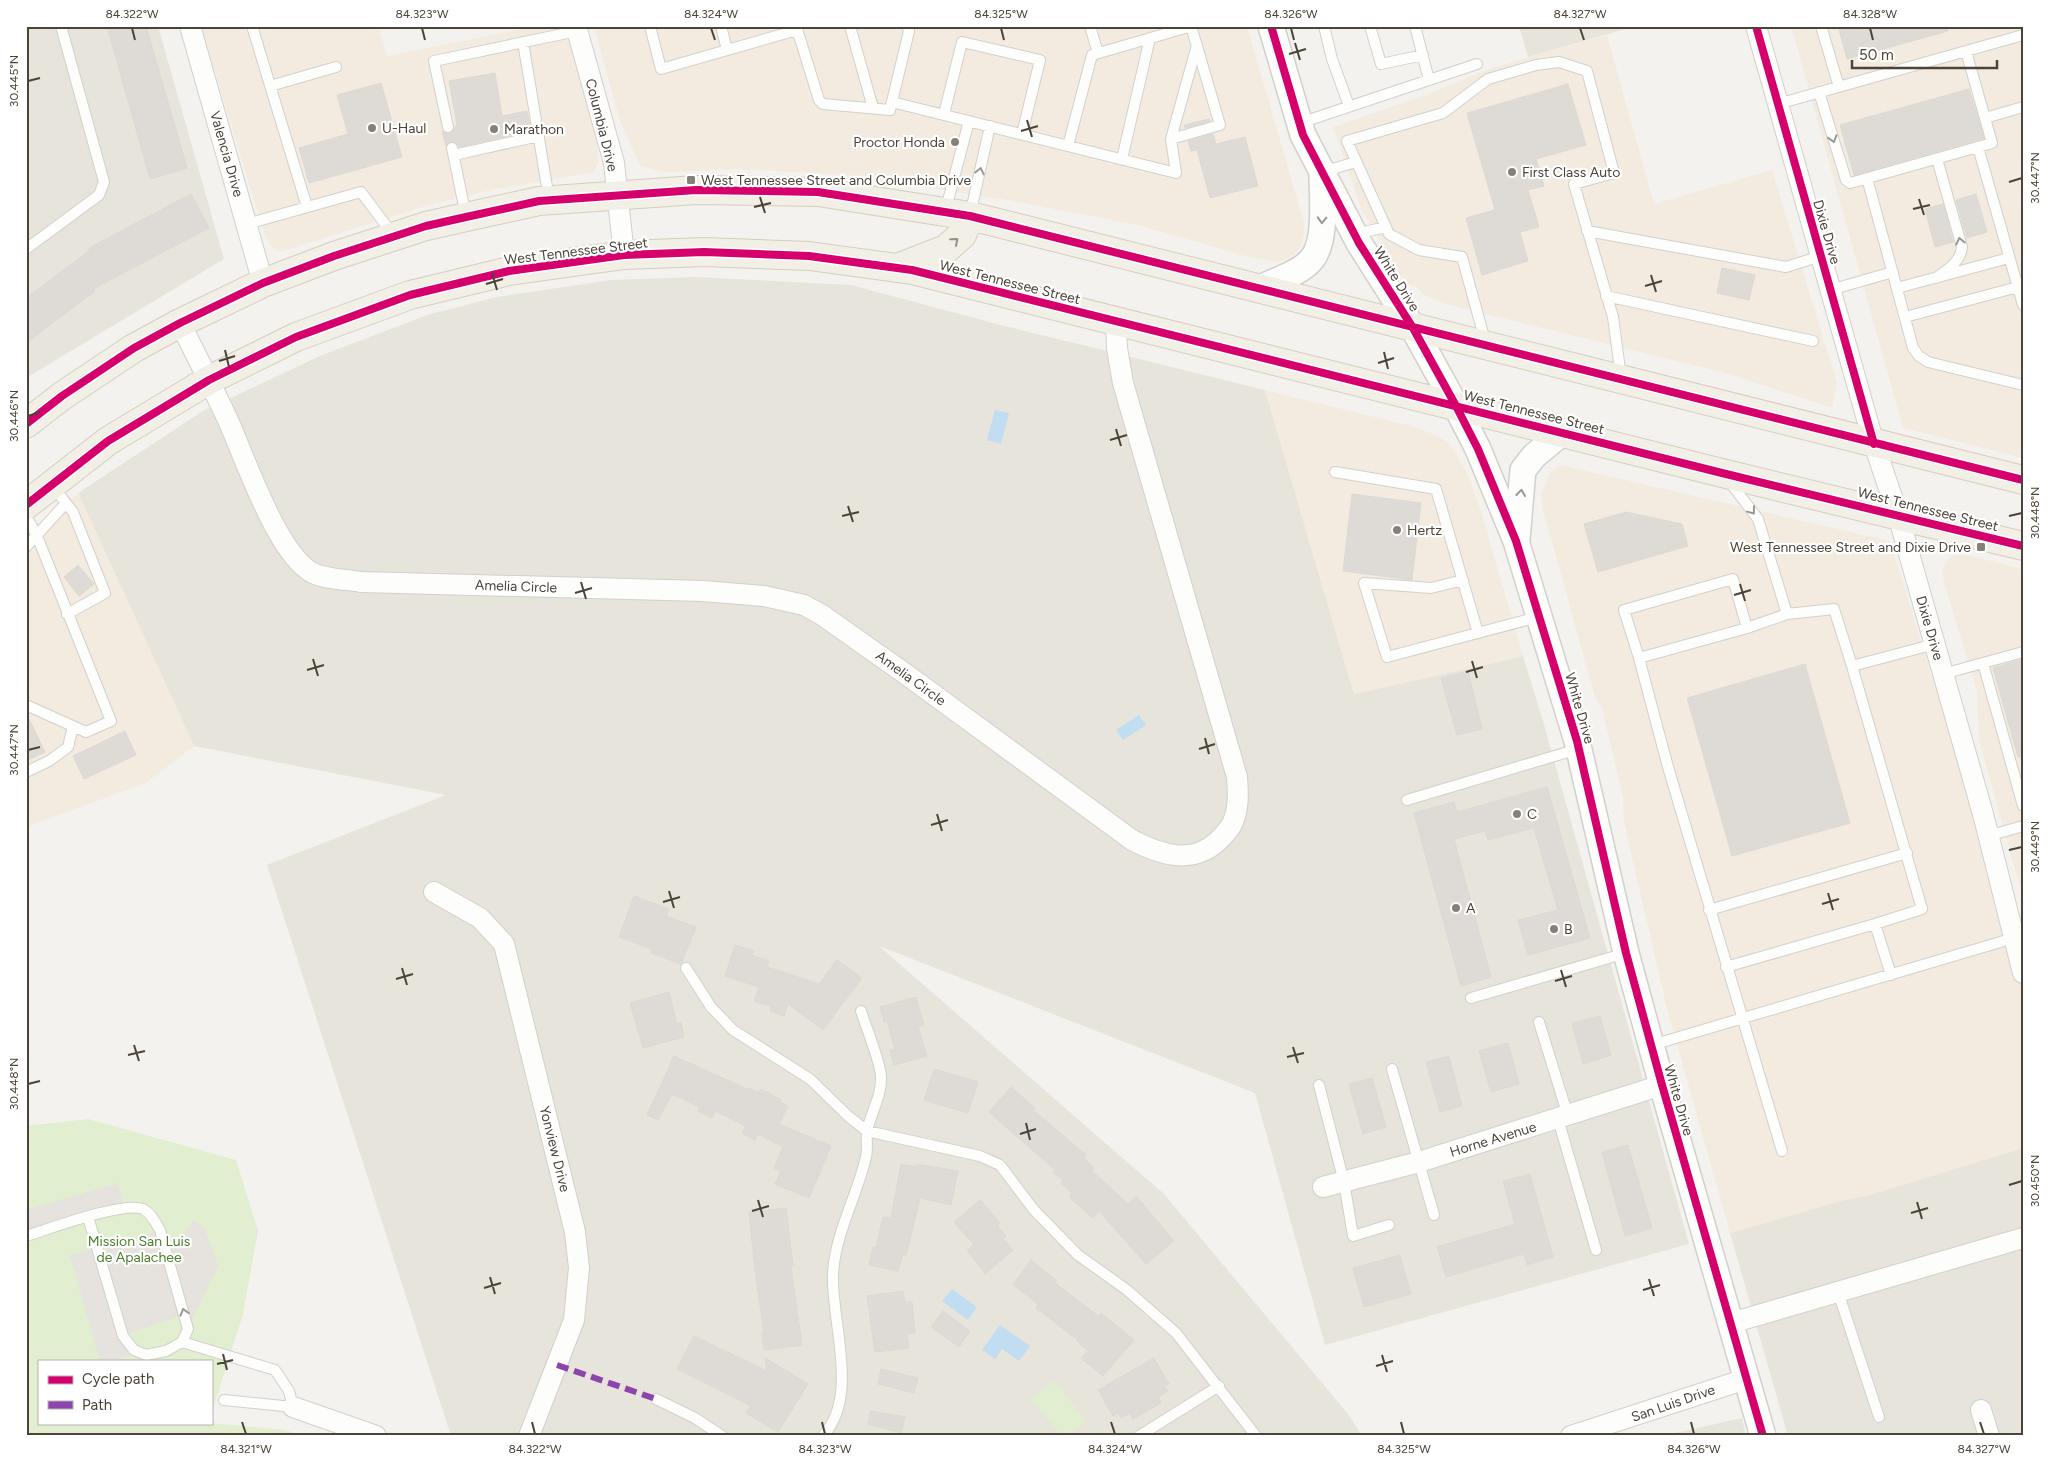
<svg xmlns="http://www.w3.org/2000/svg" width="2049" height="1462" font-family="Figtree,sans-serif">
  <rect width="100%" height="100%" fill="#f4f2ee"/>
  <path fill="#e7e4dc" d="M26,26h132l66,233 -198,119z
    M1519,26h117l-108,31z
    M696,277l155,8 142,38 272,67 89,304 169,-38 20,65 146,523 -364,101 -70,-252 -376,-147 285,248 184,220 14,22h-911l-184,-571 179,-70 -252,-49 -116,-253 125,-82 117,-55 107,-41 70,-18 114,-17z
    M2023,1148v288h-235l-58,-203 110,-32 29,-6z
    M1742,1418l4,18h-84z"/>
  <path fill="#f3ebdf" d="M201,26h177l9,30 151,-30h29l27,97 5,38 -5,11 -98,17 -67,16 -149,47 -10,-7 -5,-9z
    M594,26h653l57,197v12l-5,15 -9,8 -14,4 -31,-6 -107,-31 -136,-26 -156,-24 -108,-6 -73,3 -25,-6 -21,-48z
    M1791,26h232v432l-120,-30z
    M1607,35l47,169 118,-34 65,213 -5,25 -107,-35 -280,-69 -21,-9 -7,-8 -12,-4 -44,-75 -28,-81 95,-33 66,-27z
    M1265,390l147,36 21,8 16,9 17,28 14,37 43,148 -169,38z
    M1558,466h7l325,75 133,428v179l-154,47 -29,6 -110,32 -63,-224 -43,-186 -1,-25 -21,-91 -7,-10 -52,-187 -2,-13 3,-9 6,-15z
    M78,493l116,253 -48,37 -120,44v-289z
    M1963,554l60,15v329l-44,-157 -2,-50 -33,-109 -2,-13 6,-9 6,-5z"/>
  <path fill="#e1eecf" d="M88,1119l148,41 22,71 -15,83 -32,101v-54h-172v62h172l74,7 18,6h-277v-310z
    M1054,1381l32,40 -18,15h-7l-30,-37z"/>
  <path fill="#e6e3df" d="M118,1183l6,24 -98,29v-26z
    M194,1220l10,7 14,39 -30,63 -4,-14 -60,20 15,17 -25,9h-14l-30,-106 90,-25 8,27z"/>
  <path fill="#c0ddf1" d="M995,410l14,3 -8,31 -14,-4z
    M1139,715l7,10 -23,15 -7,-10z
    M952,1289l25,18 -9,13 -26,-19z
    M1000,1325l30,21 -11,15 -17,-12 -7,10 -13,-9z"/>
  <path fill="#dedbd6" stroke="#dcd9d4" d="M107,26h39l41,142 -37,11z
    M1838,26h109l1,5 -101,28z
    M495,73l7,43 25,-5 4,20 -72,16 -2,-4 -6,-2 -5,5 -4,-15 8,3 7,-9 -8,-44z
    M381,83l21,74 -93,26 -10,-35 49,-14 -11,-39z
    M1568,84l18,61 -50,14 8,27 -16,4 11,37 -19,5 8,29 -46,14 -16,-57 29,-8 -28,-97z
    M1969,89l15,49 -130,37 -14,-50z
    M1209,119l1,2 -25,7 -1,-3z
    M1213,134l3,10 29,-7 13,49 -48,12 -13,-48 -6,1 -3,-10z
    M191,194l18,34 -116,61 2,2 -69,52v-45l64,-48 -1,-2z
    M1976,194l11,38 -20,6 -11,-38z
    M1943,204l10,38 -18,5 -10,-38z
    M1722,268l33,7 -6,25 -32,-7z
    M1352,494l69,9 -9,77 -69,-9z
    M1626,512l56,12 6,22 -90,26 -14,-48z
    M78,565l16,19 -15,12 -15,-19z
    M2023,659v98h-5l-25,-89z
    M1805,664l45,159 -118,33 -45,-158z
    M1468,671l14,58 -25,6 -16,-57z
    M26,713l19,39 -19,9z
    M125,731l11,24 -52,24 -11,-23z
    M1547,787l43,151 -62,17 -10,-35 40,-10 -24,-82 -46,12 -3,-9 -31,8 37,138 -30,9 -47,-173 40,-11 3,10z
    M634,896l35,13 -3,7 30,11 -15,37 -30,-11 1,-4 -33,-12z
    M735,945l19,6 -2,4 17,6 -2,6 52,17 18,-24 25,18 -39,52 -35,-26 -4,12 -14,-5 1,-5 -17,-5 5,-14 -34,-11z
    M669,992l8,32 4,-1 3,14 -41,11 -13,-45z
    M916,997l8,28 -6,2 9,29 -33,9 -4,-14 5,-2 -8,-28 -3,1 -4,-15z
    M1600,1016l11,39 -28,9 -11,-41z
    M1508,1043l11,41 -28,8 -12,-41z
    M674,1056l75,34 1,-2 9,5 2,-4 20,11 -1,2 8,4 -9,18 52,22 -22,52 -34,-14 6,-13 -7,-3 9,-21 -25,-13 -3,6 -13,-7 4,-7 -31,-15 -3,7 -14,-7 2,-4 -28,-13 -14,26 -11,-5z
    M1449,1056l13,50 -22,6 -14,-50z
    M934,1069l44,13 -10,31 -44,-13z
    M1372,1078l14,49 -23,7 -14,-50z
    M1011,1087l24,21 -2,2 53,45 -2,3 10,10 -2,3 36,33 8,-8 38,45 -28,23 -47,-53 -6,7 -24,-21 3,-4 -11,-10 2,-2 -10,-9 2,-2 -66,-58z
    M1628,1145l24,83 -27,8 -23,-84z
    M901,1164l15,3 1,-3 41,7 -7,34 -31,-7 -14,57 -3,-1 -5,17 -29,-6 4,-18h3l7,-30 8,1z
    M1530,1174l23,83 -26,8 -3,-11 -78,23 -9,-30 78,-23 -12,-43z
    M980,1200l20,23 -3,3 9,10 -3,2 10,12 -28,24 -18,-24 7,-5 -20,-23z
    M786,1208l7,57 -2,1 11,79 -38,5 -2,-16h2l-9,-64 -6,-58z
    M1400,1255l11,39 -47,13 -11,-39z
    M1031,1260l26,21 -2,2 43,33 3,-3 33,27 -31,36 -22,-18 7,-7 -11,-10 1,-1 -42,-32 2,-4 -25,-19z
    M903,1291l2,11h7l3,31 -8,1 2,14 -34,4 -8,-56z
    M943,1311l27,20 -11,16 -28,-20z
    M694,1336l73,35 -2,-13 43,26 -30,48 -32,-19 5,-7 -74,-37z
    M1154,1358l15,26 -5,2 4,5 -10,6 3,6 -28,16 -3,-6 -9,5 -3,-5 -5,3 -15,-26z
    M881,1369l37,9 -4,15 -36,-9z
    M871,1411l34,6 -4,16 -33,-9z"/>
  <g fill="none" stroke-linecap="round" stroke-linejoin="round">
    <defs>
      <path id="service" d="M252,26l55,181
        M650,26l11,43 136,-39
        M721,26l6,24
        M796,26l23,74 4,4 67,6 19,-79 -2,-5
        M850,26l23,82
        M1090,26l8,27
        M1324,26l8,33 17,47
        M1370,26l11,38 42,-9
        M1415,26l14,54
        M1821,26l18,61
        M523,42l26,157
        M270,86l66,-19
        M1819,92l27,88 4,3 142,-40 -26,-92
        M892,102l284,71 -5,-34 26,-94
        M1778,104l245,-69
        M944,114l18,-72 78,18 -18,74
        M1985,118l38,-11
        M1300,123l177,-59
        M448,127l-14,-66 143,-30
        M1171,139l49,-14 -29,-99
        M1068,146l24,-91 100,-29
        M1978,147l45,158
        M452,148l14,68
        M454,155l85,-19
        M1122,159l28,-121
        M1322,172l34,-10
        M1867,178l46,170 6,8 9,6 95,23
        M945,212l24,-91
        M970,215l20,-89
        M247,224l114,-32 33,44
        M1587,231l199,36 35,-11
        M1355,234l31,-7
        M26,249l73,-54 5,-13 -43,-156
        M1936,278c12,-9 24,-15 26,-31l-25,-88
        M1897,288l112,-30
        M1830,290l63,-18
        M1606,296l207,45
        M1905,317l113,-30
        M1486,344l-24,-87 -43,-7 -30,-16 -42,-93 96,-28 45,-34 48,-14 23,-3 28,9 27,102 -40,11 39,133 8,60
        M1335,472l101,17 42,144
        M1729,481l29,38 29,95
        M52,485l21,27 32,81 -38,21
        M26,516l11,20 74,185 -25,11 -60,-27
        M26,547l40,-44
        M1463,580l-32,8 -67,-5 23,74 151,-40
        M1747,628l-14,-49 -109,31 15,48 108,-30 40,-14 47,-5 18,57 83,-22
        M1639,658l29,109 114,384
        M1983,663l40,143
        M1852,666l70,243 -47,15 16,51
        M1943,674l80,-22
        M26,772l23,-11 19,-14 5,-21
        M1407,800l171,-51
        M1988,836l35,-10
        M1709,910l198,-57
        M1726,967l149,-43
        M686,968l25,39 22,23 77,49 38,37 19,15 113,25 20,9 34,45 44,45 49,35 49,43 80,103
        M1471,998l155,-45
        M1539,1022l29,94
        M1652,1045l362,-107
        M1392,1069l42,146
        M1319,1085l25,97 9,54 36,-11
        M1558,1119l38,131
        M26,1236c23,-7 98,-35 117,-27 8,4 12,13 17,21l28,99 -6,13 -16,9 -20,4 -12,-5 -11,-14 -35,-119
        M1838,1292l41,125
        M182,1342l93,28 14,21 4,16 -69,-7
        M656,1399l39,19 27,18
        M823,1436c37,-40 8,-114 10,-162 2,-40 24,-78 33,-117 2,-8 0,-18 1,-26 4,-19 15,-35 14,-55 -1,-15 -15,-49 -20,-65
        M1139,1436l80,-50"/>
      <path id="minor" d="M190,26l73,257
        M576,26l38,137 10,92
        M1756,26l118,418 24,71 85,299 40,159
        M180,323c16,32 32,63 47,95 17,37 50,137 86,155 14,7 33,6 48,9l342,9 61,5 40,9 18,10 85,60 225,165c29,15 60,25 86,1 6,-6 14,-14 16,-22 5,-13 4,-28 3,-42l-114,-394 -6,-35 -1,-26
        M434,892l46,26 24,26 71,288 4,36 -5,52 -45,116
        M1323,1187l96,-25 243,-77
        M1731,1323l292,-85
        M293,1407l83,29
        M1981,1410l8,26
        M1571,1436l175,-57"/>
      <path id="tertiary" d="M1271,26l32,109 56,108 54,85 43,78 22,43 38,92 61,200 49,212 36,132 101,351
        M1257,289c16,-7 44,-16 55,-30 15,-19 10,-61 10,-85
        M1517,539l6,-69 11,-14 29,-24"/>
      <path id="primary" d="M897,268l49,-19 16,-14 8,-19
        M26,424l36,-28 72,-48 46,-25 83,-40 71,-27 92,-30 40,-9 73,-16 157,-11 122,2 152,24 1053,264
        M26,505l82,-64 101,-61 87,-43 114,-42 99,-24 115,-16 80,-3 105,4 103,14 810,203 301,73"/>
    </defs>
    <use href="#service" stroke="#d2d0cb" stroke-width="12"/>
    <use href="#minor" stroke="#d2d0cb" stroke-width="22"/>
    <use href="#tertiary" stroke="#d2d0cb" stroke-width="28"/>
    <use href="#primary" stroke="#d6cebb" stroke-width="30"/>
    <use href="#service" stroke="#fdfdfc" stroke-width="10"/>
    <use href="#minor" stroke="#fdfdfc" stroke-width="20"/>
    <use href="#tertiary" stroke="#fdfdfc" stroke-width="25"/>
    <use href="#primary" stroke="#f2efe6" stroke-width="28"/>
    <path stroke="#8e44ad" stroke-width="6" stroke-dasharray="12 6" stroke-linecap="butt" d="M557,1365l99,34"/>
    <defs>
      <path id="cycleway" d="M1271,26l32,109 56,108 54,85 43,78 22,43 38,92 61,200 49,212 36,132 101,351
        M1756,26l118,418
        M26,424l36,-28 72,-48 46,-25 83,-40 71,-27 92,-30 40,-9 73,-16 157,-11 122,2 152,24 1053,264
        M26,505l82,-64 101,-61 87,-43 114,-42 99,-24 115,-16 80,-3 105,4 103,14 810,203 301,73"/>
    </defs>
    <use href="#cycleway" stroke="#fff" stroke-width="11"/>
    <use href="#cycleway" stroke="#d6006c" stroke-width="8"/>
  </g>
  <defs><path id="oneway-chevron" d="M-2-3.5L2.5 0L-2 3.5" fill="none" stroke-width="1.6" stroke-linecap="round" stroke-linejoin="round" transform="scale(1.25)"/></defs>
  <g stroke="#9b9791">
    <use href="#oneway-chevron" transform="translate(1833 139) rotate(73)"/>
    <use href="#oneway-chevron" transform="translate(980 171) rotate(-77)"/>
    <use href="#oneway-chevron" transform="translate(1322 220) rotate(92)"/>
    <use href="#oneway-chevron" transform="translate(1960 241) rotate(-103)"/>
    <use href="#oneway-chevron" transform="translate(1521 493) rotate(-84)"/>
    <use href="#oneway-chevron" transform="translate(1752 511) rotate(53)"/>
    <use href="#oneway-chevron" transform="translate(184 1312) rotate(-106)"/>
  </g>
  <use stroke="#969187" href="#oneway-chevron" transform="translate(955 241) rotate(-41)"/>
  <path fill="none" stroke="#4b4439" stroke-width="2" d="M132,28l3,12M422,28l3,12M711,28l4,12M1001,28l3,12M1291,28l3,12M1580,28l4,12M1870,28l3,12M1295,43l5,17M1289,54l17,-5M28,81l12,-3M1027,120l5,17M1021,131l17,-5M2009,182l13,-4M760,197l5,16M1919,199l5,16M754,207l17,-4M1913,209l17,-4M492,273l5,17M1651,275l5,17M486,284l17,-5M1645,286l17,-5M225,350l4,17M1384,352l4,17M219,361l16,-5M1378,363l16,-5M28,416l12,-4M1116,429l5,17M1110,440l17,-5M848,506l5,16M842,516l17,-4M2009,516l13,-3M581,582l5,17M1740,584l5,17M575,593l17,-5M1734,595l17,-5M313,659l5,17M1472,661l5,17M307,670l17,-5M1466,672l17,-5M1205,738l4,16M1199,749l16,-5M28,750l12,-3M937,814l5,17M931,825l17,-5M2009,850l13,-3M669,891l5,17M1828,893l5,17M663,902l17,-5M1822,904l17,-5M402,968l5,17M1561,970l5,17M396,979l17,-5M1555,981l17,-5M134,1045l5,16M1293,1047l5,16M128,1055l17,-4M1287,1057l17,-4M28,1084l12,-3M1026,1123l4,17M1020,1134l16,-5M2009,1185l13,-4M758,1200l5,17M1917,1202l5,17M752,1211l17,-5M1911,1213l17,-5M490,1277l5,17M1649,1279l5,17M484,1288l17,-5M1643,1290l17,-5M223,1354l4,16M1382,1355l5,17M217,1364l16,-4M1376,1366l17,-5M242,1422l4,12M532,1422l3,12M822,1422l3,12M1111,1422l4,12M1401,1422l3,12M1691,1422l3,12M1980,1422l4,12"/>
  <g fill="#868178" stroke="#fff" stroke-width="2">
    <circle cx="372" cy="128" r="5"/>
    <circle cx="494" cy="129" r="5"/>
    <circle cx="955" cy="142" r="5"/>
    <circle cx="1512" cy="172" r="5"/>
    <rect x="686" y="175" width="10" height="10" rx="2.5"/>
    <circle cx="1397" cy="530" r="5"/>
    <rect x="1976" y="542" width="10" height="10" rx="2.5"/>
    <circle cx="1517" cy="814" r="5"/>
    <circle cx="1456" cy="908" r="5"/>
    <circle cx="1554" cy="929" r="5"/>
  </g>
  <g text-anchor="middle" stroke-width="4.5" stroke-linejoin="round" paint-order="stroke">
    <g font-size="14" fill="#4b4439" stroke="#fff">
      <text transform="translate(602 125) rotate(76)" y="5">Columbia Drive</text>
      <text transform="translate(227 154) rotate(74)" y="5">Valencia Drive</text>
      <text transform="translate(1827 232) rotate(74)" y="5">Dixie Drive</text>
      <text transform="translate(576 251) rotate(-7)" y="5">West Tennessee Street</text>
      <text transform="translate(1397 279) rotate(58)" y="5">White Drive</text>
      <text transform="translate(1010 282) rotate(14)" y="5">West Tennessee Street</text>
      <text transform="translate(1534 412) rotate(14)" y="5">West Tennessee Street</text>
      <text transform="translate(1928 509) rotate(14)" y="5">West Tennessee Street</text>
      <text transform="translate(516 586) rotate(2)" y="5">Amelia Circle</text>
      <text transform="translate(1930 628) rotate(74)" y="5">Dixie Drive</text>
      <text transform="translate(911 678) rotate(36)" y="5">Amelia Circle</text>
      <text transform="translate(1580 708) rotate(74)" y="5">White Drive</text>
      <text transform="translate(1679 1100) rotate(74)" y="5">White Drive</text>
      <text transform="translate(1493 1139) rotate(-17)" y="5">Horne Avenue</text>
      <text transform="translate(555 1149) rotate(76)" y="5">Yonview Drive</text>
      <text transform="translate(1673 1403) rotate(-19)" y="5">San Luis Drive</text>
    </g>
    <g font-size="14" fill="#4b4439" stroke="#fff" text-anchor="start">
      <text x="382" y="133">U-Haul</text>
      <text x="504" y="134">Marathon</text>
      <text x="945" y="147" text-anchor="end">Proctor Honda</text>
      <text x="1522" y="177">First Class Auto</text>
      <text x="701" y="185">West Tennessee Street and Columbia Drive</text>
      <text x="1407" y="535">Hertz</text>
      <text x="1971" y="552" text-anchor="end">West Tennessee Street and Dixie Drive</text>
      <text x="1527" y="819">C</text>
      <text x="1466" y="913">A</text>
      <text x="1564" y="934">B</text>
    </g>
    <g font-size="14" fill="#4a7f2a" stroke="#fff">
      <text x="139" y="1246">Mission San Luis<tspan x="139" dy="16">de Apalachee</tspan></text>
    </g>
  </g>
  <rect width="2049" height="1462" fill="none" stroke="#ffffff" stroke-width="55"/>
  <rect x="38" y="1360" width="175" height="65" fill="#ffffff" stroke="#b7b4b0"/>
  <rect x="48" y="1376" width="25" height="8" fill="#d6006c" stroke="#b7b4b0"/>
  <text x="82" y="1384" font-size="15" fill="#4b4439">Cycle path</text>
  <rect x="48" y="1401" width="25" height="8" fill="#8e44ad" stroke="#b7b4b0"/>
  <text x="82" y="1410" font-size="15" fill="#4b4439">Path</text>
  <path d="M1852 60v8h145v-8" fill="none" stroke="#4b4439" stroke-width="2.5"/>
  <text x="1859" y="60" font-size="15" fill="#4b4439" stroke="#ffffff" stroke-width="4" paint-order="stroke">50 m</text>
  <rect x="28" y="28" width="1994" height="1406" fill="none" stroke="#4b4439" stroke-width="2"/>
  <g font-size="12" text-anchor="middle" fill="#4b4439">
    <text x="132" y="18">84.322°W</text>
    <text x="422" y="18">84.323°W</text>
    <text x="711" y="18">84.324°W</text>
    <text x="1001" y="18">84.325°W</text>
    <text x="1291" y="18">84.326°W</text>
    <text x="1580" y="18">84.327°W</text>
    <text x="1870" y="18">84.328°W</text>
    <text transform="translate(14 81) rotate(-90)" y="4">30.445°N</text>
    <text transform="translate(2035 178) rotate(-90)" y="4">30.447°N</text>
    <text transform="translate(14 416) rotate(-90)" y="4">30.446°N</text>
    <text transform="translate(2035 513) rotate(-90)" y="4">30.448°N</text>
    <text transform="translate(14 750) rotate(-90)" y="4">30.447°N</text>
    <text transform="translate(2035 847) rotate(-90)" y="4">30.449°N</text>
    <text transform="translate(14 1084) rotate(-90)" y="4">30.448°N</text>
    <text transform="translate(2035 1181) rotate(-90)" y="4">30.450°N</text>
    <text x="246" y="1453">84.321°W</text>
    <text x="535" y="1453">84.322°W</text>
    <text x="825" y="1453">84.323°W</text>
    <text x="1115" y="1453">84.324°W</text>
    <text x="1404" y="1453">84.325°W</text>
    <text x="1694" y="1453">84.326°W</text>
    <text x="1984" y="1453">84.327°W</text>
  </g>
</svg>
